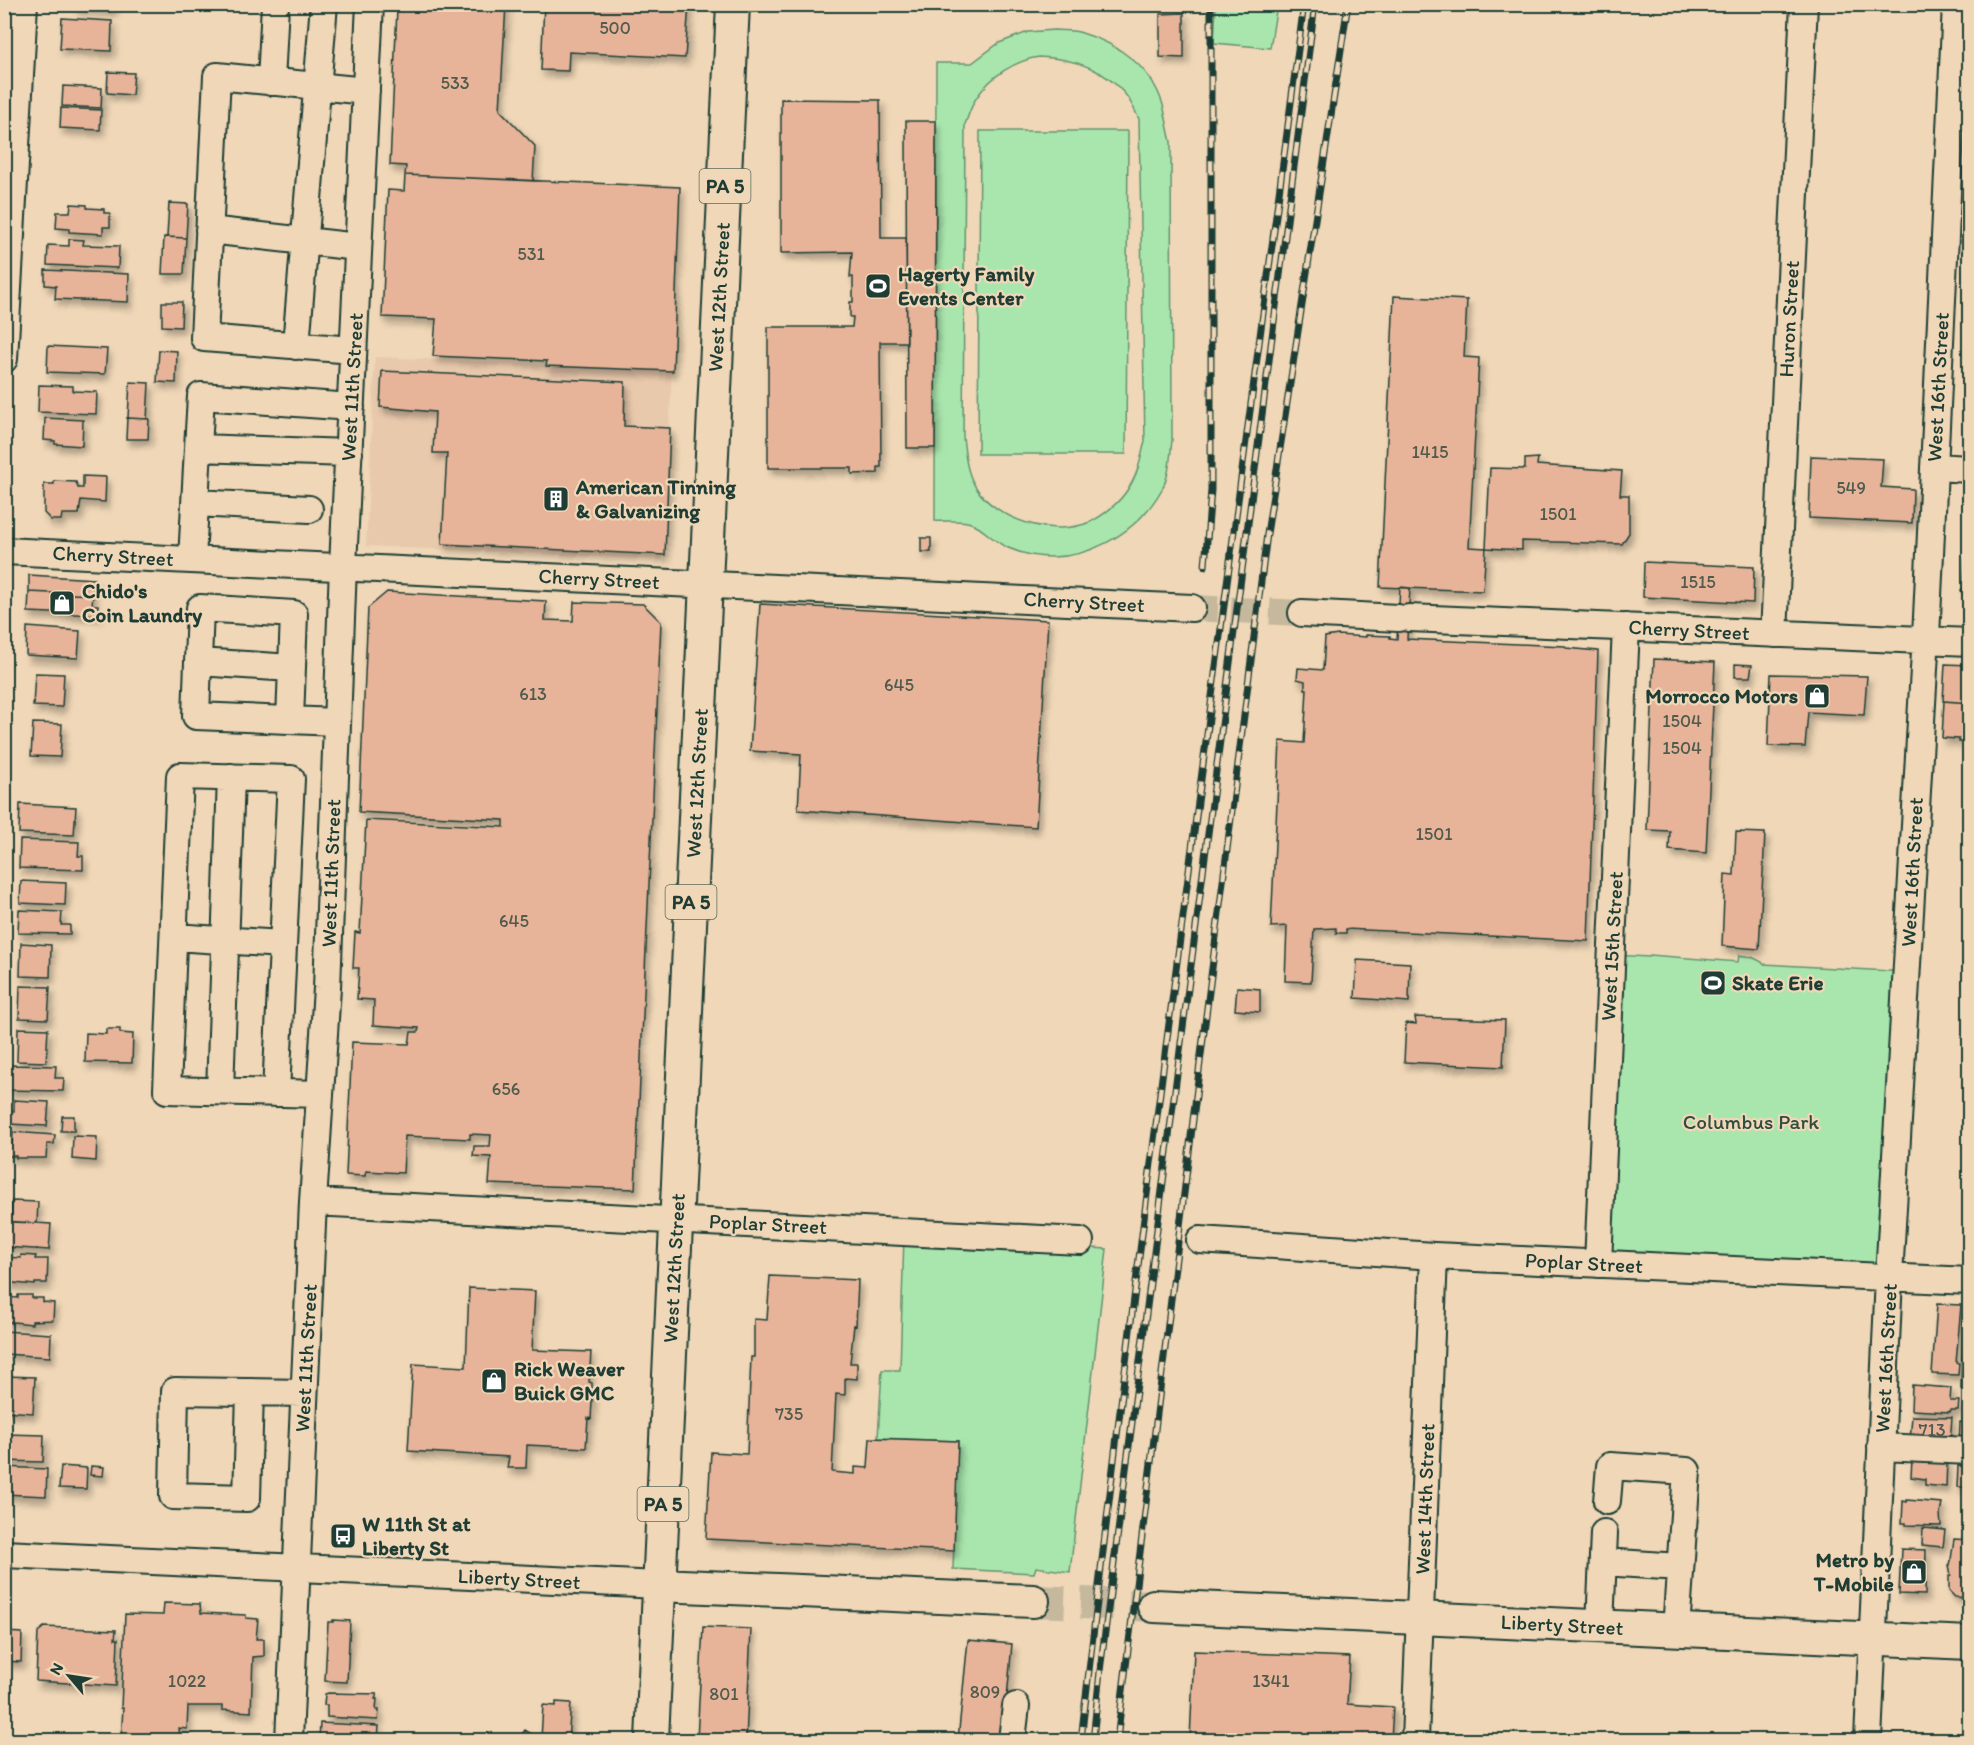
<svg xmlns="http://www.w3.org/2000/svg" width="1974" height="1745" font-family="Itim,sans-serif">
  <defs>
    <filter id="shadow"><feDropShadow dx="3.5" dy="6" stdDeviation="3" flood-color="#0004"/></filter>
  </defs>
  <rect width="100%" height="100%" fill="#efd7b7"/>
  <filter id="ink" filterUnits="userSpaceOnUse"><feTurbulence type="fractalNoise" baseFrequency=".0167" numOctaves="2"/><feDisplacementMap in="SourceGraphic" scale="12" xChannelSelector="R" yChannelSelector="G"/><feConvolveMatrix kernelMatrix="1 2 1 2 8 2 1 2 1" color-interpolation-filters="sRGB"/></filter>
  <g filter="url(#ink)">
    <path fill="#e9c9ac" d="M375,357l297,14 -9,189 -297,-14z"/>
    <path fill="#a9e6ad" stroke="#649270" stroke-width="1.5" fill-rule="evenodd" d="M1216,5h61l-7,43 -56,-5z
      M1054,30c9,1 20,0 28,3 37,11 70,35 81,72 3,12 5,25 8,37l1,298c-2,17 -2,34 -10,49 -25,45 -79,76 -131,66 -9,-2 -22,-6 -30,-11 -10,-6 -19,-16 -30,-21 -9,-4 -26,-1 -36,-2l1,-458h36l27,-20 29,-11zM1039,57c33,1 64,11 86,37 6,7 10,17 14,25l6,322c-4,16 -7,34 -17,48 -8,13 -25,27 -38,33 -37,16 -95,-2 -115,-36 -9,-15 -10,-33 -12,-49l2,-313c4,-9 6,-19 12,-27 14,-21 37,-36 62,-40z
      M980,131h148l-2,323h-148z
      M1612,955l37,2 1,-2 88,7 1,-7 13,2 10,5 1,2 144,8 -18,305 -291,-13z
      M904,1236l203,13 -37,323 -34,-5 -2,6 -81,-4 5,-128 -80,-3 4,-68h18z"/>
    <path fill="#e7b499" stroke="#1f3d34" stroke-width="1.5" filter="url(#shadow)" d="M75,4h38v6l-38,-2z
      M467,4h39l-6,106 35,36 -2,35 -128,-6 1,-9 -16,-1 7,-156 70,4z
      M544,4h145l-4,54 -116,-6 -1,19 -27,-1z
      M1184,13v45l-24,-1v-43z
      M62,18l50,3 -1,30 -51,-2z
      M108,72l26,1 -2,22 -25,-2z
      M63,86l39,2 -1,20 -39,-2z
      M781,99l99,1 1,138h25l1,104h-27l1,125h-3v6l-26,1v-6h-84v-141h84l1,-10h-3v-15h3v-25h-3l2,-25 -71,1z
      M61,108l40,2 -1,20 -40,-2z
      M906,121h30l-1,327h-28z
      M405,175l275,12 -7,184 -127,-5 1,-5 -114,-5 3,-37 -54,-2 6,-127 16,1z
      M169,203l19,1 -2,34 -19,-1z
      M71,204l16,1v3l17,1v4h6v14h-7v7l-34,-2v-3l-13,-1 1,-16h13z
      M164,237l22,1 -2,36h-22z
      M69,239l15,1 -1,5 36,1 -1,22 -71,-3 1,-20 21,1z
      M45,270l84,4 -1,28 -73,-3 1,-13 -11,-1z
      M1394,296l73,4 -3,57 15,1 -10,189 17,1 -3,43 -103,-4z
      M162,302h20l-1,25 -19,-1z
      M48,346l59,3 -2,25 -58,-2z
      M159,350l18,1 -1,32 -19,-1z
      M382,371l243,11 -1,44 46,2 -5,127 -223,-11 5,-91h-14l2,-41 -55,-5z
      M130,382l19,1 -2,36 -19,-1z
      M39,385l34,1v5l24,1 -1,22 -58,-2z
      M45,418l38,2 -1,26 -27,-2v-3l-11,-1z
      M127,418l22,1 -1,20h-22z
      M1811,456l72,3 -2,28 32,2 -1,34 -103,-5z
      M1538,458l-1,7 85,6 -2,24h9v38l-7,11 -100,-3v9l-36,-2 4,-80 35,1v-10z
      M83,476l23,1 -1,25 -24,-2 -2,14h-17l-1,6h-10l-7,-7v-29h10v-3l22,1 2,6h5z
      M921,538h10v14h-10z
      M1965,559h5l-1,40 -5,-3 -3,-6 3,-2z
      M1644,562l110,5 -1,36 -110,-6z
      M29,575l65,4 -1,16 -64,-3z
      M1400,587l10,1 -3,51 158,7 1,2 32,3 -10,290 -242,-12v4h-10v-5l-22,1 -3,53 -26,-1 2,-55 -16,1 9,-186 24,2 3,-54h-2v-8l-8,-2 1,-11 25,2 2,-33 13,-2 28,2v-2l24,1v2l7,1z
      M29,592l64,3 -1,10h6v10l-70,-3z
      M387,592l159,9 -1,19 28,1 1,-19 69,2 18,18 -26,567 -146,-5 2,-27 -18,-1 1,-10h16l1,-11 -21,-1v5l-65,-3 -2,37 -37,-2 -1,5 -19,-1 6,-133 57,2 2,-12h7l1,-4 -46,-3 1,-25 -17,-1 2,-31h-6l2,-36 5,1 6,-113 138,7v-7l-145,-8 9,-204z
      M760,604l288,16 -12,207 -238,-17 3,-56 -51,-3z
      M27,627l53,4 -2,27 -52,-3z
      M1654,659l61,3 -9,191 -37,-3 1,-19 -23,-1z
      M1735,664l17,1 -2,12h-15z
      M1945,664l25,1v38l-27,-2z
      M35,673l29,1 -2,33 -29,-1z
      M1771,674l96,2 -3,39 -56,-3 -3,35 -37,-1z
      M1944,701l26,2v39h-11v-3l-17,-1z
      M33,723l29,1 -2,33 -29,-1z
      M20,804l56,3 -2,28 -55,-2z
      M1736,832l29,1 -6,116 -37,-3 3,-72 9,1z
      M20,840l59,2 -1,14h5v14l-64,-2z
      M21,881l45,2 -1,22 -45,-2z
      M19,910l43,2 -1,13h9v9l-52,-1z
      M21,943l30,2 -1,32 -30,-1z
      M1357,960l53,3 -1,39 -54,-4z
      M20,986l30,1 -2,32 -29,-1z
      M1237,987l23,2v23l-25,-2z
      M1415,1017l90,3 -2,47 -99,-5 2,-39 10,1z
      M18,1028l30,1 -2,33 -29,-1z
      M106,1029h14v4l13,1 -1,29 -47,-1 1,-29 20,1z
      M6,1065l50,1 -1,12h9l-1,13 -58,-1z
      M14,1100l35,2 -2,24 -38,-2 1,-13h4z
      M62,1116h12v15h-13z
      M13,1132l42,3 -1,9h-7l-1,14h-30v-2h-8l1,-12h3z
      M73,1136l24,1 -1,24 -24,-2z
      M12,1201l26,1 -1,21 -26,-1z
      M4,1221l47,3 -2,26 -45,-3z
      M21,1255l15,1 -1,3h13l-1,24h-12v2l-31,-3v-25l17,1z
      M770,1276l88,4 -2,46 -2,-1 -4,38h7v16l-12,-1v17l-9,-1 -4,78 23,2v-7l13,1 2,-30 88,3 -4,110 -248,-12 5,-87 36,2 4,-97h3v-38l13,1z
      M469,1288l66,3 -3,59 59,2 -2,30 3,1v18l-1,18 -3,-1 -2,30 -59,-3 -1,23h-19l2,-11 -101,-6 5,-87 53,3z
      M18,1295h14v3h11v4l11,1 -1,17 -21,1v3l-28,-3v-24l14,1z
      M1937,1304l24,1 -5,58h3l-1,12 -26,-1z
      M1964,1305h6v84h-9z
      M4,1331l47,3 -1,23 -46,-3z
      M4,1376l31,1 -2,36 -29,-2z
      M1912,1385l39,3 -1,13h9l-1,9h-8v2l-39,-2z
      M1912,1416l40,1 -2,27 -40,-3z
      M1960,1422l10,1v23l-11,-1z
      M4,1434l40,1 -1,27 -39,-1z
      M1912,1459l35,1 -1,27 -21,-2v-6l-14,-2z
      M61,1466l26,2 -1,21 -27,-1z
      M91,1466l13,1 -1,9 -13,-1z
      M1958,1466l12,1v20h-13z
      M4,1467l43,2 -1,27 -42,-2z
      M1907,1500l35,3 -2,11 1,12 -35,-1v-2h-4l1,-22 4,1z
      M1923,1528l22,2 -2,17 -21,-2z
      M1954,1539l16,1v58l-15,-1 -6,-6v-15h2l-2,-10h1z
      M1901,1549l25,1 -1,45 -26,-1z
      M164,1603l36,1 1,9 45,2v3l12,1 -2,20h8v17l-11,1 -2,55 -29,-2v-4h-34l-1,23 -8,-1 1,9h9l-1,3h-67l2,-32h-2l4,-94 38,1z
      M333,1620l17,1 -3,61 -22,-1 3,-59h5z
      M44,1627l72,3 -1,9h3l-2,47 -80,-5 2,-49z
      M703,1627l48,2 -5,111h-49z
      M4,1632l18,1 -1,29 -17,-1z
      M968,1640l44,4 -9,96h-45z
      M1194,1651l156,6 -3,47 46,3 -2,33h-201z
      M328,1693l49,1 -2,5h2l-1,11h3l-1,10 -51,-3v-12h-3l1,-11z
      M556,1702l15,1 -3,37h-50l7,-10 16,10 2,-35 13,1z
      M320,1723l59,3 -1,14h-59z"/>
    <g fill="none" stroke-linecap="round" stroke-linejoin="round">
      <path stroke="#c5b89d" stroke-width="26" stroke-dasharray="26 13" stroke-linecap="butt" d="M1192,608l110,5"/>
      <path stroke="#c5b89d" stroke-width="32" stroke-dasharray="32 16" stroke-linecap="butt" d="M1033,1601l121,5"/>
      <defs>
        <path id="minor" d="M271,82l4,-78
          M209,230l149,17
          M296,346l28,-342
          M353,350l-149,-12 13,-262 149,15
          M4,359l20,-355
          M198,448l3,-52 150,11
          M1934,467l36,2
          M195,503l114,6
          M4,551l1188,57
          M192,560l6,-112 151,5
          M1302,613l96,5
          M1409,618l561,24
          M1774,634l30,-630
          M198,662l94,6
          M290,720l4,-106 -94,-6 -4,108 141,6
          M174,937l109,7
          M220,1091l11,-314
          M276,1093l15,-314 -111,-3 -13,314 153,4
          M313,1202l767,39
          M1200,1240l234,16 536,25
          M1598,1264l28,-637
          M250,1392l-3,106 -74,-2 2,-105 129,2
          M1881,1447l89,4
          M1607,1501l3,-35 77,5 -11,159
          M4,1554l655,31
          M1603,1562l77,5
          M1600,1626l4,-93
          M289,1740l24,-538 14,-214 16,-422 27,-562
          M1012,1740l4,-34
          M1415,1740l19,-484
          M1868,1740l21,-463 38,-660 29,-613"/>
        <path id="major" d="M659,1585l374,16
          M1154,1606l816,37
          M652,1740l81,-1736"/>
      </defs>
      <use href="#minor" stroke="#1f3d34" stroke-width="30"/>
      <use href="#major" stroke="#1f3d34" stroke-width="36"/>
      <use href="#minor" stroke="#efd7b7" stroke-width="26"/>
      <use href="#major" stroke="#efd7b7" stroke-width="32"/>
      <defs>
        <path id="rail" d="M1205,566l6,-76v-486
          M1081,1740c66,-579 147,-1157 223,-1736
          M1093,1740l7,-69 215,-1667
          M1117,1740l83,-677 67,-529 81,-530"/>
      </defs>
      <use href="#rail" stroke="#1f3d34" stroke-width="7"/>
      <use href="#rail" stroke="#efd7b7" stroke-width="4.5" stroke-dasharray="14" stroke-linecap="butt"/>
    </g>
  </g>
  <defs>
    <symbol id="stadium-square" viewBox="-11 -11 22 22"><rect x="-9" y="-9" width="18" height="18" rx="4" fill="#1f3d34" stroke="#efd7b7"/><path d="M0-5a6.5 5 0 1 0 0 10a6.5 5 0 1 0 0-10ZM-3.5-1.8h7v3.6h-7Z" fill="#fff"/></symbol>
    <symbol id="building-square" viewBox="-11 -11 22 22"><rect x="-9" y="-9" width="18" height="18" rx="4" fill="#1f3d34" stroke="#efd7b7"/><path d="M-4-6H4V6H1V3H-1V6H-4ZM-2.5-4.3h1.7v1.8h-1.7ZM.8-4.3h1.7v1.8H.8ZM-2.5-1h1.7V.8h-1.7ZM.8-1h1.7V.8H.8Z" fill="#fff"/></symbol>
    <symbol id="shop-square" viewBox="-11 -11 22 22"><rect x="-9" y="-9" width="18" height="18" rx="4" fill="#1f3d34" stroke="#efd7b7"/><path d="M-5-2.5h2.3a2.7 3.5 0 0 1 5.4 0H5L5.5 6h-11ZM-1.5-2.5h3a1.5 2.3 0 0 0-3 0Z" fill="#fff"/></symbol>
    <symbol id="bus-square" viewBox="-11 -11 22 22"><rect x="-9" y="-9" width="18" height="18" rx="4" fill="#1f3d34" stroke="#efd7b7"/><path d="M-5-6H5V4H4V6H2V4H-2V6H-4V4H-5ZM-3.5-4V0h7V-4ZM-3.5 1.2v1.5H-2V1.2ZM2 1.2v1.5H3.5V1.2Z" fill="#fff"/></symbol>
  </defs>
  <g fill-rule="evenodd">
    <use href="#stadium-square" x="863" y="271" width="30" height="30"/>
    <use href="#building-square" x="541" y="484" width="30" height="30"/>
    <use href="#shop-square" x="47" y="588" width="30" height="30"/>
    <use href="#shop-square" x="1802" y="681" width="30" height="30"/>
    <use href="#stadium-square" x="1698" y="968" width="30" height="30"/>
    <use href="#shop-square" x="479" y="1366" width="30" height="30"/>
    <use href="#bus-square" x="328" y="1521" width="30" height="30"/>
    <use href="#shop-square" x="1899" y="1557" width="30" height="30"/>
  </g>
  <g text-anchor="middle" stroke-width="4.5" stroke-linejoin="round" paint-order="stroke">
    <g font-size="18" fill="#515b4d">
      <text x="615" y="34">500</text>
      <text x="455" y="89">533</text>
      <text x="531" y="260">531</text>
      <text x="1430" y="458">1415</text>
      <text x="1851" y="494">549</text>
      <text x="1558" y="520">1501</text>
      <text x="1698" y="588">1515</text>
      <text x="899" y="691">645</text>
      <text x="533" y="700">613</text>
      <text x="1682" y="727">1504</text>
      <text x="1682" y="754">1504</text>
      <text x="1434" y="840">1501</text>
      <text x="514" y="927">645</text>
      <text x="506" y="1095">656</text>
      <text x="789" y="1420">735</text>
      <text x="1932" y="1436">713</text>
      <text x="187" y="1687">1022</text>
      <text x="1271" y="1687">1341</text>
      <text x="985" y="1698">809</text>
      <text x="724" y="1700">801</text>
    </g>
    <g fill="#efd7b7" stroke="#5d6b5b" stroke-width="1.5">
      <rect x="699.5" y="169" width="51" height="34" rx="4.5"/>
      <rect x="665.5" y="885" width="51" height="34" rx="4.5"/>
      <rect x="637.5" y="1487" width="51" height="34" rx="4.5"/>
    </g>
    <g font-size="20" font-weight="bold" fill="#1f3d34">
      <text x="725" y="193">PA 5</text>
      <text x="691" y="909">PA 5</text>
      <text x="663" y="1511">PA 5</text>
    </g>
    <g font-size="21" font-weight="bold" fill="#1f3d34" stroke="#efd7b7" text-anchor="start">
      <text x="898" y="281">Hagerty Family<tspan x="898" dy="24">Events Center</tspan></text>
      <text x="576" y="494">American Tinning<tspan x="576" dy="24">&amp; Galvanizing</tspan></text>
      <text x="82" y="598">Chido's<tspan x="82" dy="24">Coin Laundry</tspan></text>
      <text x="1798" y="703" text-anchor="end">Morrocco Motors</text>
      <text x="1732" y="990">Skate Erie</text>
      <text x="514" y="1376">Rick Weaver<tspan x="514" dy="24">Buick GMC</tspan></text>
      <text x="362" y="1531">W 11th St at<tspan x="362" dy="24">Liberty St</tspan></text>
      <text x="1894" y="1567" text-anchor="end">Metro by<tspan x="1894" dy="24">T-Mobile</tspan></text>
    </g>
    <g font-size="21" fill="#1f3d34" stroke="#efd7b7">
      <text transform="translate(719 297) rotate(-87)" y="7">West 12th Street</text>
      <text transform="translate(1789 319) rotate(-87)" y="7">Huron Street</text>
      <text transform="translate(352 387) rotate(-87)" y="7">West 11th Street</text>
      <text transform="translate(1938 387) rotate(-87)" y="7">West 16th Street</text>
      <text transform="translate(113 556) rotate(3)" y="7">Cherry Street</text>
      <text transform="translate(599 579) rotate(3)" y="7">Cherry Street</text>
      <text transform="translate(1084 602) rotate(3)" y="7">Cherry Street</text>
      <text transform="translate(1689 630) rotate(3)" y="7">Cherry Street</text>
      <text transform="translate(697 783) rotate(-87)" y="7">West 12th Street</text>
      <text transform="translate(1912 872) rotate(-87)" y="7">West 16th Street</text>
      <text transform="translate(331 873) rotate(-88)" y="7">West 11th Street</text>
      <text transform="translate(1612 946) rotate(-87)" y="7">West 15th Street</text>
      <text transform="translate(768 1224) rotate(3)" y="7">Poplar Street</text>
      <text transform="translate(1584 1263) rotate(3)" y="7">Poplar Street</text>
      <text transform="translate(674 1268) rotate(-87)" y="7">West 12th Street</text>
      <text transform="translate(306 1358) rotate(-87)" y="7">West 11th Street</text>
      <text transform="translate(1886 1358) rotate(-87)" y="7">West 16th Street</text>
      <text transform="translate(1425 1499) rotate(-88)" y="7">West 14th Street</text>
      <text transform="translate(519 1579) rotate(3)" y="7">Liberty Street</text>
      <text transform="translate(1562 1625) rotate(3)" y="7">Liberty Street</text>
    </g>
    <g font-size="21" fill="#2d4e40" stroke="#efd7b7">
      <text x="1751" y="1129">Columbus Park</text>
    </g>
  </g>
  <rect width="1974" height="1745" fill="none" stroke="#efd7b7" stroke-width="24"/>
  <rect x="12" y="12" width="1950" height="1721" fill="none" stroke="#1f3d34" stroke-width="2" filter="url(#ink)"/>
  <g transform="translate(69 1676) rotate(299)" stroke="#efd7b7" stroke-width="4.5" paint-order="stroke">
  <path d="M0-4.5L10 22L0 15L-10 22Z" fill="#1f3d34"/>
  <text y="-9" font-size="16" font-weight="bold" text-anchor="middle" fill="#1f3d34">N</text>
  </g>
</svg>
